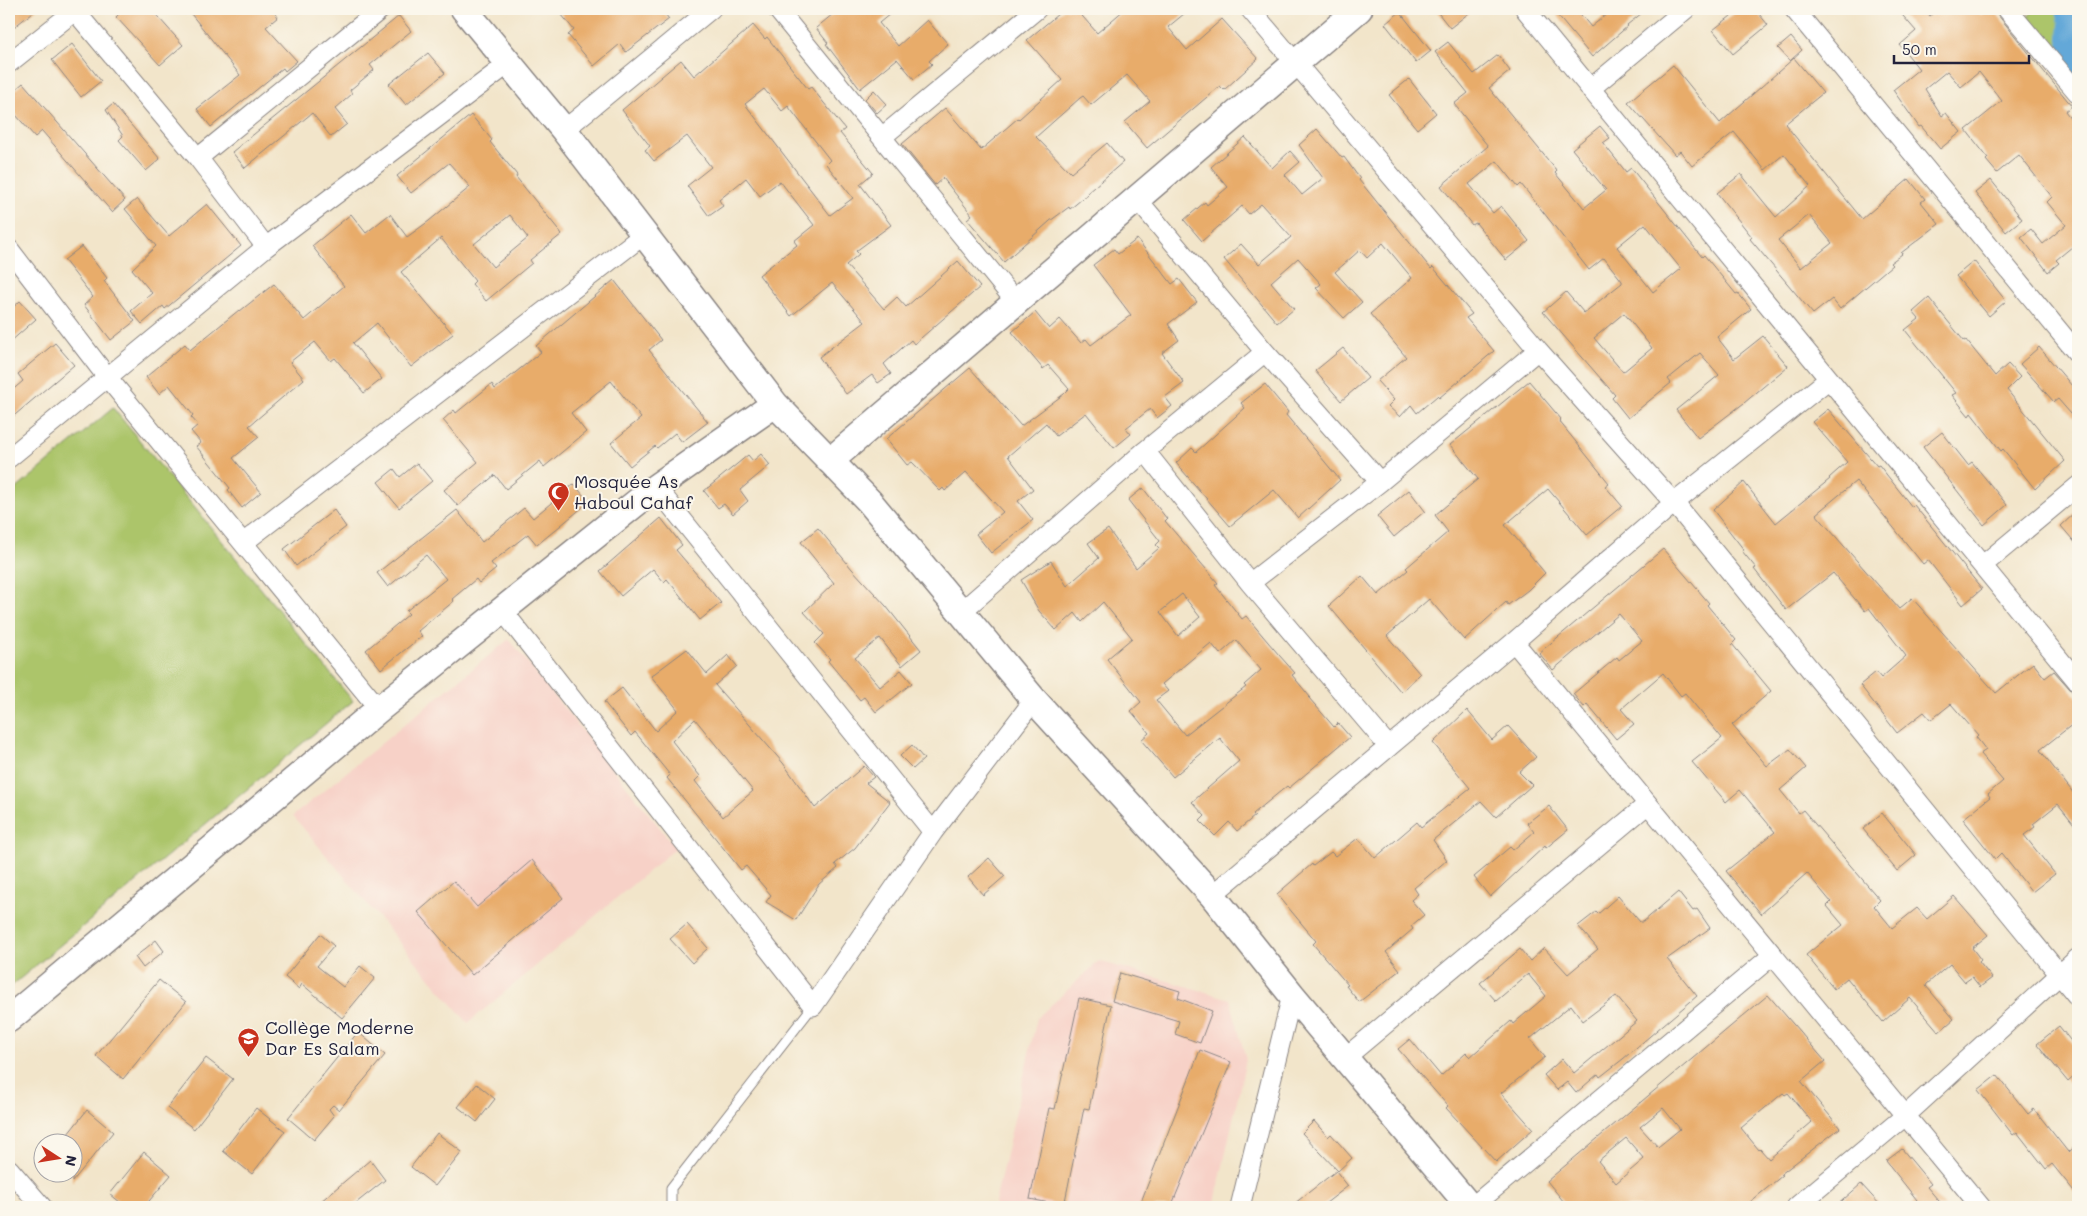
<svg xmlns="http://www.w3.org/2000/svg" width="2087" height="1216" font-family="Mali,sans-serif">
  <rect width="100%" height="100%" fill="#fbf7ec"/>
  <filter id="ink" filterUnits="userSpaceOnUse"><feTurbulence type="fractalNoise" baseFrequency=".02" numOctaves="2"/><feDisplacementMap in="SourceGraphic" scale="10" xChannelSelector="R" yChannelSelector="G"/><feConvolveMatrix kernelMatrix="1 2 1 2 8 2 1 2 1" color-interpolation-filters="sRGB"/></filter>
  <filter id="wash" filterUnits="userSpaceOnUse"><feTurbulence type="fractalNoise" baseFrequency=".0096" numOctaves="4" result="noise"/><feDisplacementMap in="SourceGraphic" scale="20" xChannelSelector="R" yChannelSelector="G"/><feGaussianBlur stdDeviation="1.12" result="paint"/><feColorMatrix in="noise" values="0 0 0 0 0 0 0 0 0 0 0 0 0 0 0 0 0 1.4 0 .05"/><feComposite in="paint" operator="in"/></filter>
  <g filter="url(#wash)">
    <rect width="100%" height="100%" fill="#f2e5ca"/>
    <path fill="#f7d1c7" d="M509,639l167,209 -208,175 -175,-207z
      M1099,961l131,38 16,60 -32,148h-220l43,-189z"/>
    <path fill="#acc56b" stroke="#677453" d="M2036,9h42v96l-53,-86z
      M113,408l240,293 -344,287v-493z"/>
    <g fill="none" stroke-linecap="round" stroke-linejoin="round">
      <path stroke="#63a8d8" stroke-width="32" d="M2072,9l3,13 -2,34 5,6"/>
    </g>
    <g id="blocks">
      <path fill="#e8ac6a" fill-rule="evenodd" d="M9,9h28l-28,22z
        M124,9h27l32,36 -23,20 -44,-48z
        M187,9h85l6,8 -12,10 31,34 -12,10 -2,-3 -72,59 -14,-18 43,-34z
        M557,9h104l8,10 -43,33 -6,-8 -26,22 -26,-31 6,-5z
        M839,9h57l-17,14 19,23 29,-26 21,24 -19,17 3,3 -18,15 -17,-20 -37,30 -34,-45 2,-1 -12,-15z
        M1064,9h12l21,24 28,-24h65l-22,18 19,23 35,-31 36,40 -34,31 -4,-4 -73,62 -22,-26 25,-21 -23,-26 -36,30 -8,-9 -3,2 -44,39 35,36 36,-30 16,19 -36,31 1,1 -18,15 -1,-2 -19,14 -46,41 -37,-43 5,-4 -29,-37 -8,7 -33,-41 43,-36 36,42 37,-32 1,1 43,-39 -35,-40z
        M1435,9h39l-24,19z
        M1552,9h24l15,18 22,-18h34l-20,16 1,1 -36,31z
        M1740,9h15l13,16 -35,29 -20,-24z
        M1897,9h27l6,7 8,-7h39l4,6 8,-6h4l79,97 -7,5 13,17v114l-22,18 3,3 -11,9 -27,-35 10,-8 12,15 23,-19 -19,-23 5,-5 -33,-42 -22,18 -11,-13 2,-2 -22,-28 36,-29 -23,-29 -18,15 -14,-16 -22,18 17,27 4,-3 15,19 -21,17 -19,-23 -2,1 -26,-37 26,-21 -19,-24 16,-14z
        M1400,12l31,39 -15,12 -31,-39z
        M399,16l12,15 -41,34 4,5 -24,20 2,4 -17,15 12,15 -16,13 -19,-24 -67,55 -13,-16z
        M753,25l12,14 2,-2 41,52 3,-2 34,42 -5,4 33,40 -13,11 31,41 -35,26 3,3 -13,11 38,44 13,-12 9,10 52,-46 22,26 -66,57 -3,-4 -27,24 7,10 -13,9 -6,-8 -26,19 -27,-37 46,-35 -33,-39 -41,33 -32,-41 38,-30 -3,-4 20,-16 -34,-44 -20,15 -14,-18 -27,22 4,6 -14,10 -22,-30 24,-19 -24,-31 -33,25 -9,-11 5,-4 -28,-36 59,-50 13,16zM764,89l18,22 6,-5 42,54 -4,4 27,34 -23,17 -85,-111z
        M1791,37l11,13 -12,11 -12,-13z
        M1448,42l26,32 24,-19 12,16 -21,17 68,83 -2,2 29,35 22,-18 -34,-41 28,-23 10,12 -7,5 23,29 5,-4 71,89 2,-2 32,39 2,-1 13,16 -34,28 17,22 29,-23 25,30 -44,37 -46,35 -22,-28 43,-35 -19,-22 -32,26 3,4 -43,35 -16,-20 3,-3 -72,-83 23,-20 18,21 38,-30v-2l-18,-23 -15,12 -68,-86 -3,3 -21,-26 -28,23 24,29 8,-7 28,35 -23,19 -30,-37 -4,2 -31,-39 47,-40 -34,-42 14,-11 -33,-41zM1645,224l36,45 -28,23 -36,-45zM1624,313l28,35 -29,24 -29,-34z
        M72,44l29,37 -20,16 -29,-37z
        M428,53l17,20 -39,32 -17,-21z
        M1794,58l29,35 -38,31 77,95 47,-40 16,20 -4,3 18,22 -38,29 1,1 -12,9 2,2 -52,44 -8,-10 -19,15 -63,-75 2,-2 -35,-44 24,-19 35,43 34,-31 -26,-32 -19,16 -31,-38 -42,34 -12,-15 -5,4 -47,-53 45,-37 47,58zM1809,215l23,28 -31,25 -23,-28z
        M1409,79l27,34 -19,16 -28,-34z
        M23,83l102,117 -13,12 -70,-81 -7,6 -26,-30v-12z
        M874,90l13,14 -10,9 -12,-14z
        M113,104l47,55 -14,12 -27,-31 4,-4 -17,-26z
        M471,115l21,25 -2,2 27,33 -1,2 46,57 -32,26 2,3 -46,38 -14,-17 3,-3 -34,-43 -40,34 52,62 -42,33 -34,-44 -24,20 29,36 -18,14 -29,-35 -4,3 -16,-19 -25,20 14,17 -55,47 10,11 -26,21 28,34 -19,16 -14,-18 2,-2 -34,-42 5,-3 -10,-12 7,-6 -7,-8 2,-2 -24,-30 -10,9 -13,-17 39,-33 5,6 49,-40 1,1 34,-27 30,36 40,-34 -32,-40 39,-32 15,19 24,-19 17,23 22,-16 41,-34 -21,-24 -38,30 -14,-17zM510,215l18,23 -35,29 -19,-23z
        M1317,129l25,29 2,-1 16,22 -1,1 72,89 2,-2 39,47 -6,4 28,33 -55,47 -2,-2 -20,17 -6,-8 -11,12 -12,-11 6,-6 -17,-19 29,-24 -36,-43 42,-36 -29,-35 -16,15 -7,-8 -25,22 27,30 -18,16 -28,-30 5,-4 -23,-26 -27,24 23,27 -17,14 -53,-64 17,-15 18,20 32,-27 -30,-33 -12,10 -7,-8 -40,35 -18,-21 21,-18 2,3 21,-18 -17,-20 34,-30 27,31 18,-17 10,11 -15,13 17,20 21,-17 -24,-33z
        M1991,180l31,39 -16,13 -31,-39z
        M137,199l32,37 38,-32 34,42 -76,63 -2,-3 -21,18 -11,-13 21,-18 -20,-24 24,-23 -31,-37z
        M1137,239l35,45 7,-5 18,23 -29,22 11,16 -17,13 22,30 -19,14 7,9 -15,12 -7,-9 -24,19 5,6 -17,14 -28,-35 -30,23 -10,-13 -38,33 25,33 -15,12 15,19 -42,33 -15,-19 27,-22 -37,-40 -21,19 -2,-3 -3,3 -28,-29 -5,3 -21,-26 84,-71 51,58 43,-32 5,-5 -21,-24 -5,4 -31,-37 23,-20 14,17 11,-10 21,24 5,-4 5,6 40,-30 -38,-50 21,-16 4,5z
        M82,246l25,32 -3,3 31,40 -24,19 -27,-35 9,-8 -29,-37z
        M1974,261l32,40 -17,15 -33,-40z
        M614,280l47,60 -12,10 59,72 -26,20 -7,-9 -18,15 -2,-2 -25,20 -19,-23 30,-25 -30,-37 -40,32 15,19 -42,35 -4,-6 -34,28 -11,-14 -37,31 -14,-16 34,-28 -35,-42 11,-10 2,3 36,-29 3,5 46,-37 -5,-6z
        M1929,298l35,43 2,-1 29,36 13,-12 12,13 -13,13 58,71 -30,28 -32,-40 -2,2 -30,-38 -2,3 -17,-21 4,-2 -51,-63 14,-11 -6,-7z
        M20,301l16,18 -27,24v-32z
        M55,343l19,22 -65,55v-27l14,-12 -5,-7z
        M2039,347l39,46v29l-20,-23 -4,3 -34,-38z
        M1343,348l25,30 -27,23 -26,-30z
        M1529,381l32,38 -2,2 50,62 -4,3 17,20 -35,29 -39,-46 -43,36 40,48 -17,17 -20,15 -2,-3 -42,38 -35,-41 -42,37 33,38 -19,18 -72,-86 33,-30 16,19 30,-25 -2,-2 42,-36 -13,-17 43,-36 -28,-34z
        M1265,384l23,28 -2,3 54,65 -42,38 -24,-28 -44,36 -54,-63 16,-15 4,4 49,-44 -4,-5z
        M1828,409l49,57 2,-1 33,42 2,-2 68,84 -19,16 -35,-45 -5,4 -67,-83 -40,33 83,95 13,-11 84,95 37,-30 12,15 9,-7 24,27v22l-38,30 38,49v30l-20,-25 -25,20 2,3 -11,8 31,39 -23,18 -31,-39 -6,6 -32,-40 27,-22 -2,-3 15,-13 -23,-27 6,-4 -10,-13 2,-2 -27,-31 -20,16 -7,-8 -27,21 -37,-48 16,-13 5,6 25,-22 -37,-48 -4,3 -32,-38 -47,37 -32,-41 2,-1 -14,-17 2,-1 -31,-40 31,-28 32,41 54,-44 -1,-1 18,-16 -35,-40z
        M1942,432l26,33 4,-3 35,43 -23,20 -61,-78z
        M761,454l9,11 -30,25 8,11 -15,13 -9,-10 -6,4 -14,-17 44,-36 5,6z
        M417,463l15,18 -33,27 -21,-26 16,-13 6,8z
        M574,484l15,18 -52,43 -9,-11 -37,29 5,6 -17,14 -3,-4 -24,20 2,2 -36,30 4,5 -41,33 -15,-19 43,-36 -3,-3 40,-32 -20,-24 -38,32 -11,-14 80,-63 25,32 42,-34 9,10z
        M1143,488l24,31 -2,2 53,62 -3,2 27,34 4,-3 33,39 16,18 -3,2 18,22 -1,1 25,29 4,-4 12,14 -61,51 -2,-2 -34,28 2,2 -18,15 -8,-9 -14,14 -15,-15 5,-5 -13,-14 47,-41 -19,-23 -47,39 -32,-37 8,-7 -18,-22 10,-9 -34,-43 25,-21 -29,-36 -21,20 -7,-9 -19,17 -17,-19 -18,-31 30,-19 16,25 32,-28 -11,-15 20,-14 28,39 23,-20 -3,-3 4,-4 -32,-41zM1182,594l18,23 -22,19 -18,-24zM1236,640l25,30 -17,15 2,2 -61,48 -29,-35 12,-9 -6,-7 49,-41 9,11z
        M1409,490l16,21 -31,26 -17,-21z
        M334,510l12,17 -50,39 -12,-17z
        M2078,510v36l-17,-20z
        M661,518l21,27 -6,5 45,53 -21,17 -33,-41 -3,3 -11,-13 -32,27 -21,-25z
        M818,528l34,41 34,37 35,44 -19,16 -22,-28 -25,20 25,29 21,-17 11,13 -36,29 -12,-15 -4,3 -32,-39 2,-2 -15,-16 9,-9 -20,-22 30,-29 -33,-41z
        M1663,549l46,54 -2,2 29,35 -4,4 39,47 -39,34 35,41 23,-17 16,19 -26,22 19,23 4,-3 77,90 -6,6 18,22 25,-20 10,11 27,-23 34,39 -16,13 9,12 -2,2 13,16 -12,9 -8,-10 -7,5 -15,-18 -23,20 -1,2 28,33 -15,13 -29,-34 -27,24 -36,-44 -13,11 -28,-34 37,-30 -16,-19 4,-4 -24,-29 -46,41 -35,-43 49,-39 -35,-42 -14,12 -34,-40 30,-24 -37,-45 -4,3 -18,-23 -42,36 13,15 -18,15 -29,-35 -3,3 -11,-13 44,-37 2,3 23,-19 -23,-27 -66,56 -14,-17z
        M687,649l20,25 21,-19 9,11 -22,19 68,78 32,45 49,-42 10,11 -8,6 24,19 -35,46 -20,16 3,4 -19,16 -23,36 -30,-18 5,-7 -25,-29 -5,4 -74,-92 3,-3 -35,-43 -4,4 -27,-34 18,-14 34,43 22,-21 -27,-34zM695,719l58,72 -30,26 -28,-36 5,-5 -28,-35z
        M1467,710l25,30 16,-14 28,31 -17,15 13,13 -36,32 -15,-16 -48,39 14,20 -33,28 4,6 -7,6 13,15 -13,11 2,3 -27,23 14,18 -41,32 -13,-16 2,-1 -35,-41 3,-3 -39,-47 35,-30 1,2 18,-14 4,4 23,-18 17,20 42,-36 4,5 49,-39 -37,-45z
        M912,745l12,14 -11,10 -13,-13z
        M1549,806l19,24 -22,18 -1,-2 -55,51 -16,-20 36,-30 3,3 21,-18 -7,-9z
        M1882,813l34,42 -19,16 -34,-42z
        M989,858l16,18 -22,19 -15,-18z
        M532,860l31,38 -91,77 -54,-63 36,-31 23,26z
        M1678,892l15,19 4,-2 13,19 -43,31 30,37 -74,63 -23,18 -2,-3 -22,19 -9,-11 -10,8 -13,-15 18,-16 12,14 63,-52 -21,-25 -33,25 -12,-16 -41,34 15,18 -44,36 32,36 -37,33 -50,-54 2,-2 -50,-57 12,-10 31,37 25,-23 4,4 41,-36 2,3 33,-28 -18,-22 -32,27 -16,-18 40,-34 10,12 14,-13 24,26 30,-25 -20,-23 18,-14 2,2 20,-18 22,26h3z
        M687,924l21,24 -16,15 -22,-24z
        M320,934l14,12 -17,20 26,21 17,-21 15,12 -33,40 -40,-34 -3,5 -14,-12z
        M156,940l8,11 -21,17 -8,-11z
        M1120,973l60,18 -2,7 34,13 -12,32 -25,-9 4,-13 -67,-20z
        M159,980l27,22 -63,77 -27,-23z
        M1768,995l57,66 -24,20 39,47 -59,46 2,1 -39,32h-176l-21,-26zM1783,1093l2,2 3,-2 24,29 -43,37 -9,-10 -1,1 -18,-22zM1663,1108l17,21 -22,18 -18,-20zM1626,1138l18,21 -28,24 -18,-22z
        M1079,998l32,7 -22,104 -5,-1 -20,98 -34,-7 19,-91 6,1z
        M2059,1026l19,24v23l-10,9 -31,-38z
        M358,1032l27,23 -46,55 -6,-5 -4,4 5,7 -20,24 -26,-22z
        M1200,1050l31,12 -60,145h-32z
        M206,1058l27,21 -39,50 -27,-21z
        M1997,1075l31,39 6,-5 34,43 10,-9v53l-26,-32 -6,5 -29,-37 -4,3 -35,-45z
        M477,1084l18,15 -18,23 -19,-15z
        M256,1108l29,23 -33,43 -29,-23z
        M87,1110l26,22 -41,50v-38h-12z
        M1314,1121l14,16 3,-3 21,24 -14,13 -36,-38z
        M437,1133l25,19 -27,34 -24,-19z
        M1902,1149l29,35 -4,3 17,20h-35l8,-7 -31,-39z
        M144,1152l27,23 -27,32h-18l-16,-13z
        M370,1160l15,20 -34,27h-37z
        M1336,1171l12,15 -27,21h-31z
        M1861,1184l21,23h-47z"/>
    </g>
  </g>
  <g filter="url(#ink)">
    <use href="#blocks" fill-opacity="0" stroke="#8a8482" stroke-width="1"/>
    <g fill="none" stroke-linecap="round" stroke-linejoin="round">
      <defs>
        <path id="lane" d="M671,1207v-19l142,-182"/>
        <path id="street" d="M777,9l239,293
          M1250,9l288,341 136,153 404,494
          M1525,9l553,673
          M1794,9l284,345
          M2007,9l71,84
          M75,11l123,147 68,89
          M9,63l68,-54
          M1590,89l96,-80
          M564,130l147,-121
          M882,137l155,-128
          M198,158l183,-149
          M1137,199l128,153 115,130
          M9,249l98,128 272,332
          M1145,451l105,132 139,164
          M9,458l257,-211 242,-183
          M656,487l277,345
          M243,543l403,-310
          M1983,565l95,-79
          M1250,583l130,-101 158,-132
          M503,611l310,395 120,-174 101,-132
          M961,612l184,-161 120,-99
          M1514,642l467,565
          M1212,895l302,-253 160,-139 155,-124
          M1346,1057l302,-253
          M9,1169l33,38
          M1240,1207l52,-212
          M1472,1207l301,-252
          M1796,1207l109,-91 173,-158"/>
        <path id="secondary" d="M464,9l100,121 211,274 94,97 165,199 178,195 80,100 178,212
          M830,461l529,-452
          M9,1019l370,-310 277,-222 119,-83"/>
      </defs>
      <use href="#lane" stroke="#8a8482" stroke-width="11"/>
      <use href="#street" stroke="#8a8482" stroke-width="21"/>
      <use href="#secondary" stroke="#8a8482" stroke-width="29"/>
      <use href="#lane" stroke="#fff" stroke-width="9"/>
      <use href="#street" stroke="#fff" stroke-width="19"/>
      <use href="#secondary" stroke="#fff" stroke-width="26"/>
    </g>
  </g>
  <defs>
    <symbol id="mosque-pin" viewBox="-11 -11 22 30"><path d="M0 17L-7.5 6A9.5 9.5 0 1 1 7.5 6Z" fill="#c8321e" stroke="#fbf7ec"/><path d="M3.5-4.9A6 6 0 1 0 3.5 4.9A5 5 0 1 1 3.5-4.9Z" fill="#fff"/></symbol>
    <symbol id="school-pin" viewBox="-11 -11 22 30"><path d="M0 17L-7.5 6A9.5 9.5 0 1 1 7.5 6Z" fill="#c8321e" stroke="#fbf7ec"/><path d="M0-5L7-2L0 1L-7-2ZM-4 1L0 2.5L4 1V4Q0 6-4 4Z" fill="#fff"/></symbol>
  </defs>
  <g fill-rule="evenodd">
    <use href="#mosque-pin" x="546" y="480" width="25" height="34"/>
    <use href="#school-pin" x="236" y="1026" width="25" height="34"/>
  </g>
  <g text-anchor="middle" stroke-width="4" stroke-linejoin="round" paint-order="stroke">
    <g font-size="18" fill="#22223b" stroke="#fbf7ec" text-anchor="start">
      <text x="574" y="488">Mosquée As<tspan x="574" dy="21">Haboul Cahaf</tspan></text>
      <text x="265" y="1034">Collège Moderne<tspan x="265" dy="21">Dar Es Salam</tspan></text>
    </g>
  </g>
  <rect width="2087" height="1216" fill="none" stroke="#fbf7ec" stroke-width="30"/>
  <g transform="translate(58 1158) rotate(102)"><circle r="24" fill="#fbf7ec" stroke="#a4a2a5"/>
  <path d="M0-4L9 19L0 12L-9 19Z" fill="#c8321e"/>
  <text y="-8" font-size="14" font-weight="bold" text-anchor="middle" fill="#22223b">N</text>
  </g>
  <path d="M1894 55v8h135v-8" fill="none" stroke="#22223b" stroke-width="2.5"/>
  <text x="1902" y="55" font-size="15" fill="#22223b" stroke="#fbf7ec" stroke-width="4" paint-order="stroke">50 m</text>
</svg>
